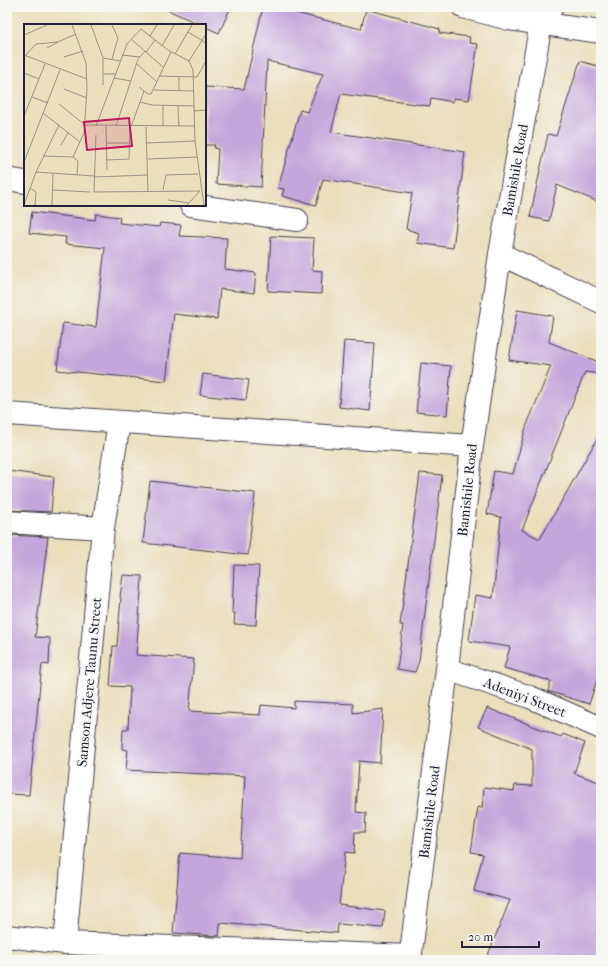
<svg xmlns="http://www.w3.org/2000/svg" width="608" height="967" font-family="'IM FELL French Canon',serif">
  <rect width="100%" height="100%" fill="#f6f6f2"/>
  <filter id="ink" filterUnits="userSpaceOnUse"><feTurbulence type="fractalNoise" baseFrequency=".025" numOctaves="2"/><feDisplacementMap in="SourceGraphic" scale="8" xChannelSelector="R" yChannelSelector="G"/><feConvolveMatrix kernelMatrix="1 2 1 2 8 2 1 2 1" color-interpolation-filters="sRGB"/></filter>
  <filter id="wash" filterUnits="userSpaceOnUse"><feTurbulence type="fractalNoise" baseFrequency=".012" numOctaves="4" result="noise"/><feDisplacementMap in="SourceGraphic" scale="16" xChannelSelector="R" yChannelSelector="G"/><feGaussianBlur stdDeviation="0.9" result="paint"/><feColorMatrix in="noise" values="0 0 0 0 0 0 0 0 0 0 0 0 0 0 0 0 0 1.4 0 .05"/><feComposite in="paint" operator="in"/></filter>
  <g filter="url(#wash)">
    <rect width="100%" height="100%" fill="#eadfbb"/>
    <g id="blocks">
      <path fill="#c3a6db" d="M161,7h70l-12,26z
        M263,7h8l90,22 5,-20 74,20 -1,4 31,4 -1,6 9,1 -9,56 -16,-2v4l-22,-4 -1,8 -89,-12 -10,38 134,20 -12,96 -36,-5 2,-10 -13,-4 6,-36 -89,-14 -7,26 -34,-9 2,-7 -6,-1 22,-78 7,2 16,-38 -56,-13 -6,126 -45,-3 2,-35 -4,-1 1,-3h-10v-58l39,2z
        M580,61l21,6v136l-44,-18 -8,36 -19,-4 18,-83 8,2z
        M32,212l63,8 1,-6 24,3 -1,6 40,4 1,-4 21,2 -2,11 48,2 -2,31 31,4 -2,20 -34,-4 -3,30 -43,-5 -8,67 -109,-11 6,-47 33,4 9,-79 -40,-4 1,-7 -37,-4z
        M271,236l43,2 -2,32 10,1 -1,23 -53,-3z
        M517,310l36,6 -4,26 52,21v11l-16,-2 -63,158 18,9 61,-107v249l-4,-1 -8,24 -41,-13 3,-10 -47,-13 6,-21 -41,-6 6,-46 18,3 8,-81 -14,-3 7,-43 19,3 13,-47 25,-61 -42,-6z
        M344,341l31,2 -5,68 -31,-4z
        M421,363l30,3 -4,49 -31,-3z
        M203,374l46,6 -3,20 -46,-5z
        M7,471l47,6 -3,35 -44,-2z
        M420,473l22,2 -23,186 -4,11 -18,-3 6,-44h-3z
        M150,481l105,12 -7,62 -105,-12z
        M7,535l41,2 -13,100 15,1 -1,27 -7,-1 -13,131 -22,-1z
        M234,565l25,1 -3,59 -22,-1 1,-11h-3z
        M123,575l19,1v3l-6,76 58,4 -5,52 71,4 1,-10 33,3v-7l59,3v9l30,-4 -3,54 -21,-2 -3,51 10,1 -1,19h-10l-1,21 -9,-1 -6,53 46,6 -2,17 -45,-4 -1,9 -117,-10 -1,13 -46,-3 7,-80 60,5 5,-82 -119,-6 2,-20 -6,-1 1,-20h5l2,-42 -20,-1 3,-40h4l4,-48 -1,-1z
        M487,708l74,29 2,-3 22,9 -11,30 27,10v177h-115l24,-60 -36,-9 9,-37 -12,-2 7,-45 4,1 2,-21 30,4 1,-6 17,1v-37l-54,-22z"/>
    </g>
  </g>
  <g filter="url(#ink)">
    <use href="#blocks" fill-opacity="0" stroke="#403e4e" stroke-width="1"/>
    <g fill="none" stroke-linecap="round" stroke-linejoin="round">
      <defs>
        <path id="minor" d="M463,7l46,12 92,13
          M7,179l18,3
          M191,205l106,15
          M500,254l101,48
          M7,414l465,32
          M7,522l96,6
          M447,669l83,28 71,31
          M7,936l58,7 346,13
          M65,943l38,-415 16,-106
          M410,960l37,-291 25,-223 28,-192 41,-231 11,-16"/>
      </defs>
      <use href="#minor" stroke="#403e4e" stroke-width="24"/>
      <use href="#minor" stroke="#fff" stroke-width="22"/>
    </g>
  </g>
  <g text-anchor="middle" stroke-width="3" stroke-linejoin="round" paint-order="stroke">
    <g font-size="14" fill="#22223b" stroke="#f6f6f2">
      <text transform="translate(515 170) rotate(-80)" y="5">Bamishile Road</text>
      <text transform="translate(467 490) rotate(-84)" y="5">Bamishile Road</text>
      <text transform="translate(89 682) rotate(-85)" y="5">Samson Adjere Taunu Street</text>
      <text transform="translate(525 697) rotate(21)" y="5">Adeniyi Street</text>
      <text transform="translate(429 812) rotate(-83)" y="5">Bamishile Road</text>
    </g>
  </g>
  <g transform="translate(24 24)">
    <rect width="182" height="182" fill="#eadfbb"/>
    <path fill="none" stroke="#9a9388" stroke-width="1" d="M48,1l14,38 1,26 -3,44 -11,24M67,1l12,33v27M88,1l6,13 -6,21M117,5l27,21 21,11 4,9 2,71 9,64M164,8l18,11M0,11l23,-10M126,12l7,-11M107,15l32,28M138,22l12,-21M23,24l11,-6M122,28l9,-12M151,30l17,-29M0,31l63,24M98,31l18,2M1,32l11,-12 22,-2 18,-8M40,33l19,-6M79,34l17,3M165,37l17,-27M113,40l20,18M0,49l15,6M79,50h13M135,52l38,1 9,-16M90,54l17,3M115,63l9,7h3l20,-42M40,65l23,9M130,66l40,1M155,67v-14M8,73l16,6M116,78l12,3 42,1M35,80l26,21 110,1M139,82v20M154,82l1,20M170,87l12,-1M19,89l37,29M0,92l21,-52M72,102l31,-82 14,-15M82,102l1,44M92,102l22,-67 7,-8M107,103l13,-36M122,103l2,65M72,111l-2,57 106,-1M82,119h24M123,119l48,-2M37,121l7,-12M19,132l30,1 5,4 -1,14M124,135l49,-2M82,136l23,-1 1,-32M0,138l36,-92M12,148l58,4M70,153l54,-2M6,164l6,4 -1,13M29,166l37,2M139,166l3,-15 32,-1M144,176l21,3M0,181l12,-33 23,-47M28,181l1,-31M163,181l13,-14"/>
    <path fill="#c2185b" fill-opacity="0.15" stroke="#c2185b" stroke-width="2" d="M105,94l3,28 -45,4 -3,-28z"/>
    <rect width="182" height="182" fill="none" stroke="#22223b" stroke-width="2"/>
  </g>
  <rect width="608" height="967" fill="none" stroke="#f6f6f2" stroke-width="24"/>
  <path d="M462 941v6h77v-6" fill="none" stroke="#22223b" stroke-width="2"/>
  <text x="468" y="941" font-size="12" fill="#22223b" stroke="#f6f6f2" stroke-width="3" paint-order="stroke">20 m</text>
</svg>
